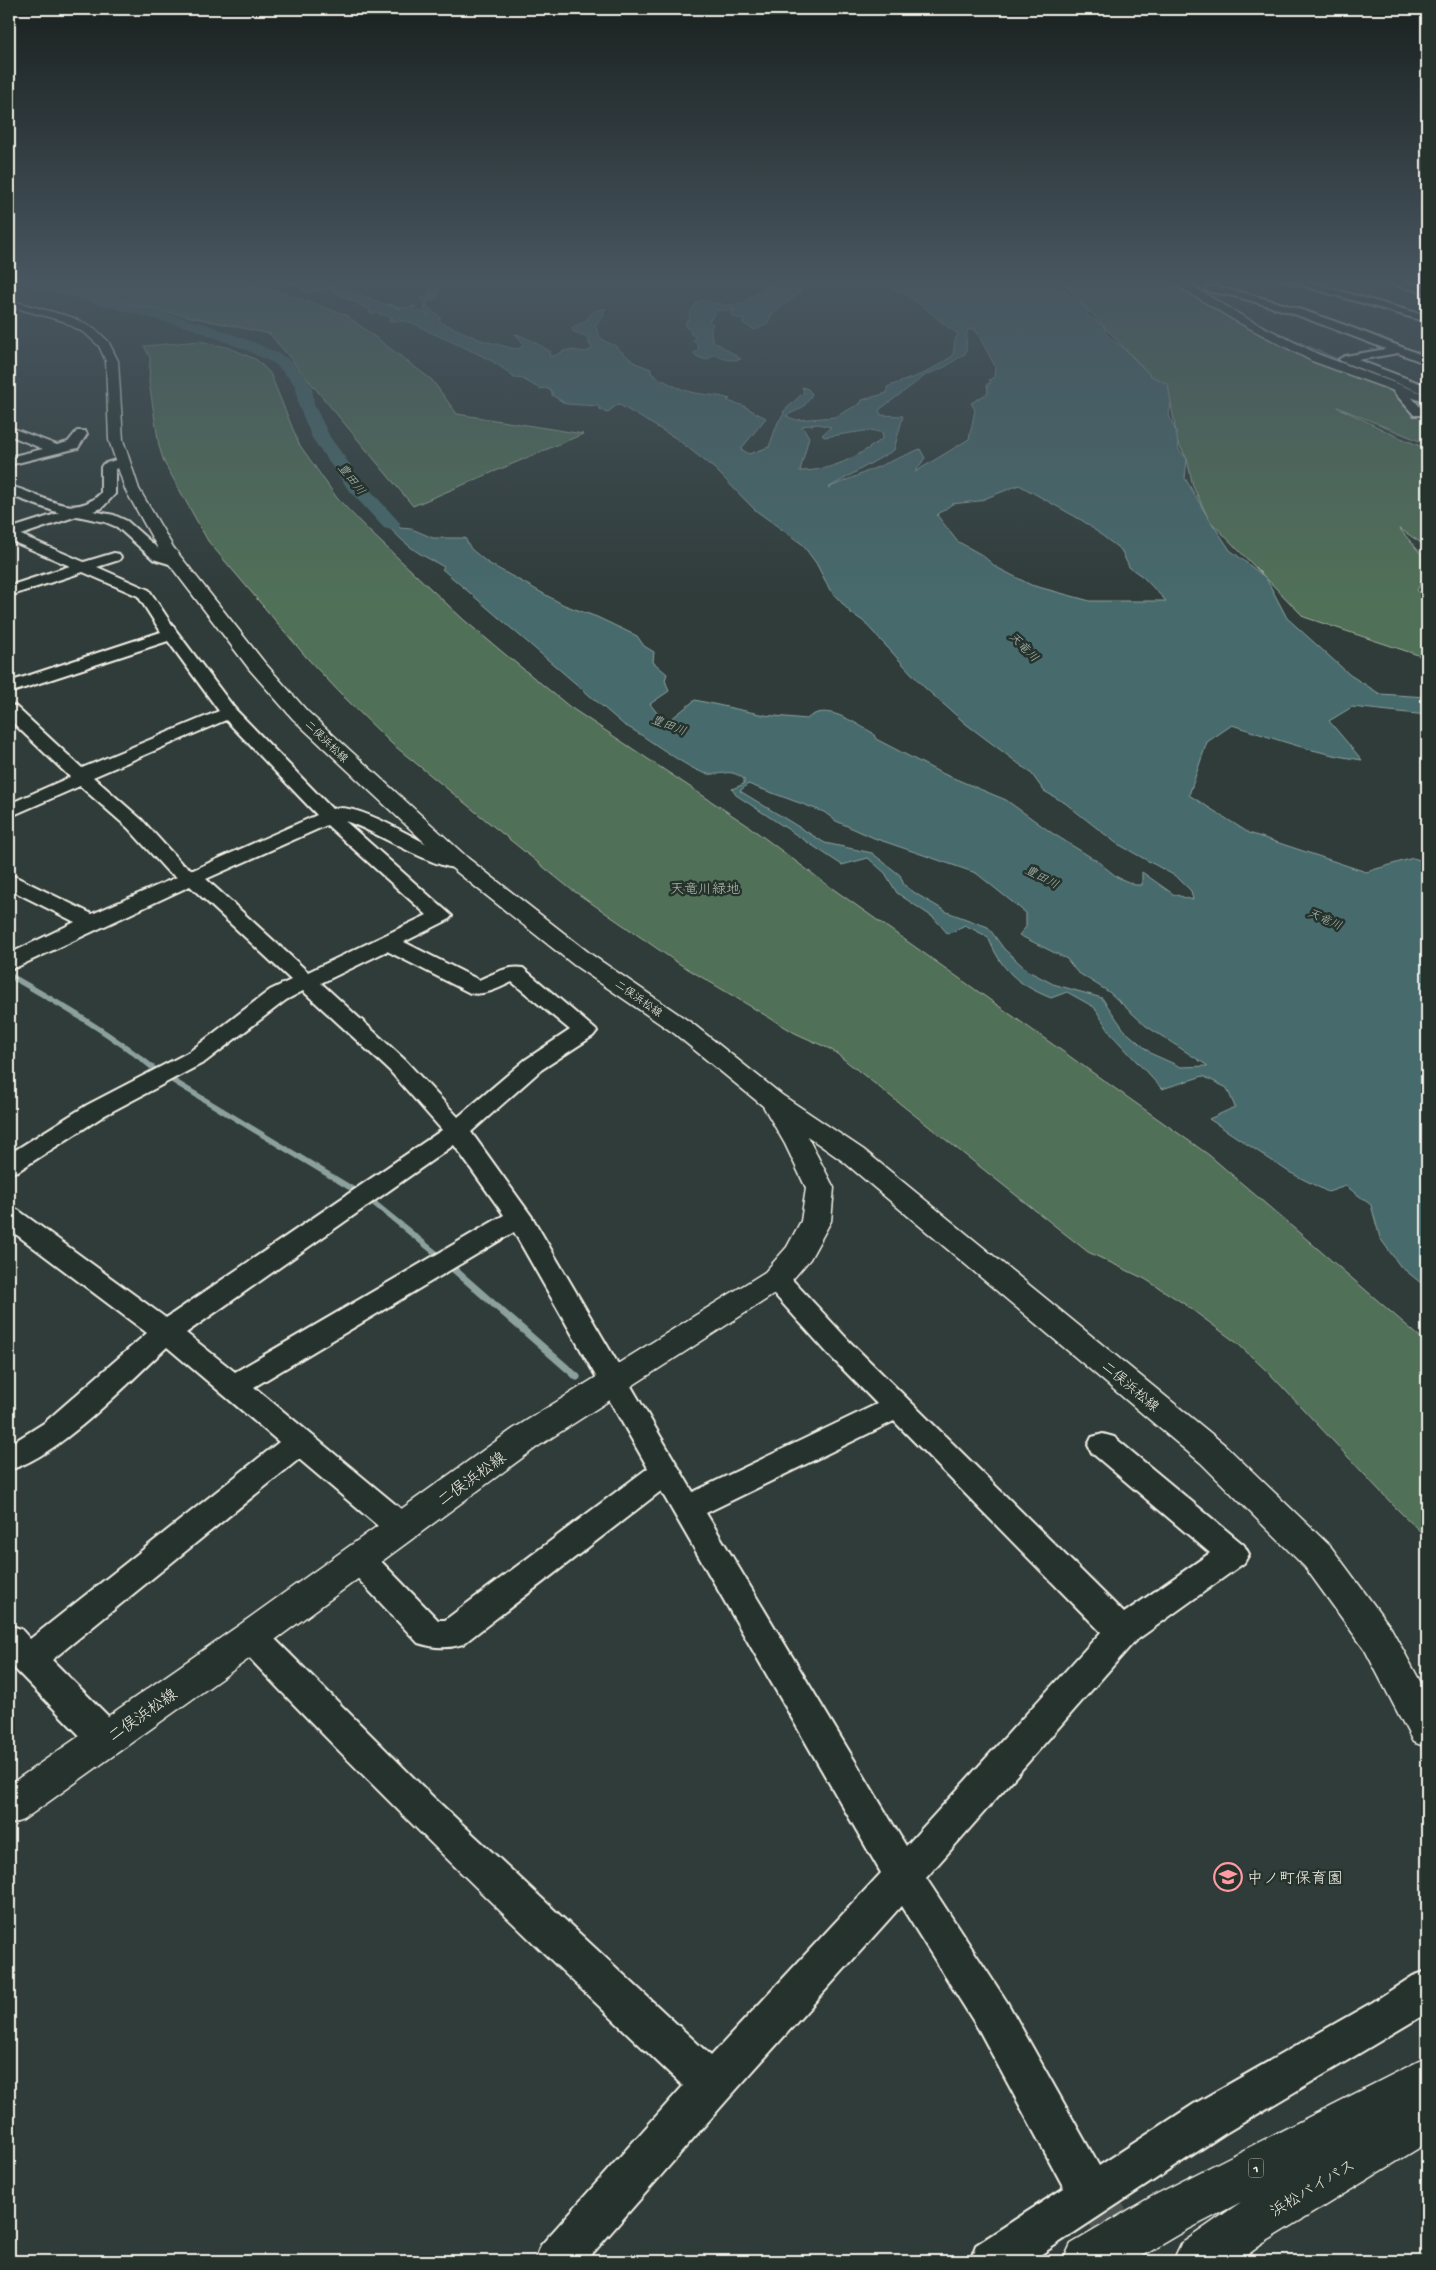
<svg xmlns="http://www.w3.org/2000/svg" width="1436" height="2270" font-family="'Gochi Hand','Klee One',sans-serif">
  <rect width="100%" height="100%" fill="#303c3a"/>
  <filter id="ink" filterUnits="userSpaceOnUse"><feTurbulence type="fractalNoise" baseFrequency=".02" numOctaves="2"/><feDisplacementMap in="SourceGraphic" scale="10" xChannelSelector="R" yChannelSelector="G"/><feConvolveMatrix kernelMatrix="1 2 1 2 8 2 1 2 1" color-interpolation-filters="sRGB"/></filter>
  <g filter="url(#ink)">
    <path fill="#517058" stroke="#a2b0a0" d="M24,281h224l98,34 86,65 25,34 126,20 -170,72 -143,-172z
      M1061,281h133l24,25 117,52 92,31v55l-90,-37 59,29 31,13v98l-28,-19 28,33v7l-10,23 10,4v63l-123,-41 -95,-97 -16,-34 -6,-27 -13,-24 2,-3 -8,-45 -17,-11z
      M200,341l30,7 27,12 13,13 29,71 38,54 30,31 97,91 42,35 64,52 177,118 82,61 380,269 218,188v195l-32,-31 -124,-132 -34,-32 -54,-40 -38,-24 -57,-27 -256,-202 -37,-17 -117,-70 -110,-76 -177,-144 -48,-47 -36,-38 -99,-117 -44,-79 -5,-16 -10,-64 1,-24 -6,-12z"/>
    <path fill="#476b6c" stroke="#8ca19e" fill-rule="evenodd" d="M296,281h25l78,28 2,-1 -14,-4 20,4 7,-3 2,2 -4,2 1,2 9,1 7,4 -5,-6 1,-1 -4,-11 8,-2 2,-9 5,-6h6l-5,17 -11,4 2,6 12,9v5l41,18 34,9 5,-1 3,-3 -2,-5 -6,-6c6,0 28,13 36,18l-2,4c8,1 12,-5 19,-6 9,-1 15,5 24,-1l-6,-13 -12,-4 -3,-4 16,-8c3,-7 11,-12 19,-11l-3,2 1,5 -9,9 4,10 5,6 10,4 21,18 16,6v4c12,8 29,17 44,20 11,2 23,2 35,6l-3,1c6,4 11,3 17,6 8,5 14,8 22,12l-25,31 8,5 20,-7 9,-25 6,-8 -1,-2 21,-20 -2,-5 6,2 4,5c-9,17 -12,14 -26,22l10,4 39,-3 26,-14 1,-3 25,-7v-6l38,-14 28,-17 2,-16 3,-6c-15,-9 -25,-21 -40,-31 -11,-9 -25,-14 -37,-22h171l34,27 3,3 -2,4 17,12 3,8 14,11 30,30 17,8 3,18 -2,13 7,17 3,18 8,9 -2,19 21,36 24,36 36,28 21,40 63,57 30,19 47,3v18l-75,-8 -23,14 33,39c-46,-6 -86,-21 -130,-35l-25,17 -18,53 60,38 117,39 47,-14 14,4v426l-27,-22 -20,-28 -9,-33 -25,-19 -18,6 -39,-20 -80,-53 26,-12 -8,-19 -24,-12 -41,13 -51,-55 -17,-27 -27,-15 -16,6c-34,-14 -49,-27 -63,-61l-23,-12 -17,9 -14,-16 -37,-25 -12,-20 -17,-15 -26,7 -106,-70 -4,-6 12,-5v-5c-16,-12 -19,-3 -36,-5 -19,-3 -63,-39 -84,-49l-182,-156 2,-2c-10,-6 -22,-11 -31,-18 -22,-16 -39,-40 -58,-59l5,-2 40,40 12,1 21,9h32l6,11 17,14 76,42 33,12 40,19 7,10 10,6 -1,10 14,12 -2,6 4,11 -19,13 7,9 14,6 24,-19 69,15 43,4c18,-18 47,4 66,14l3,6 63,33 67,28 46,33 45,28 20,16 18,8h7v-13l31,22 20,6 -2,-9 -14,-14 -61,-34 -51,-40 -21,-12 -13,-18 -65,-49 -42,-37 -61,-66 -12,-8 -21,-23 -14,-27 -14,-19 -47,-34 -40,-41 -38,-30 -59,-35 -11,9 -6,-3 -3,-4 -32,-2 -14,-9v-4l-7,-3 -5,1 -17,-10 -9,-1c-23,-24 -71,-37 -99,-54 -6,-3 -21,-4 -27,-3l5,-3 -15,-5h-9l1,-3 -40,-20 -3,-6 -3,1 2,5 -3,2 -9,-2 -3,2 -9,-1 -3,-5 -11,-3zM975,329l20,37 -1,11 -5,3 2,3 -4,1 1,9 -17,10 4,7 -6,29 -54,33 10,-14 -5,-9 -92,39 66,-38 9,-34 -22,-1 -2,-5 47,-35 19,-8 21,-14 1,-23zM818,424l13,3 -9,8 2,2 47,-7 12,3 -1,6c-25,18 -50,32 -82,32l9,-34 -7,-11zM1019,485l64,36 38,29 8,17 14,10 23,24h-76l-59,-16 -35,-18 -14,-12 -25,-14 -20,-26 15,-11 27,-3zM748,784l76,28 12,9 38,17 102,35 50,40v14l-7,8 48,24 10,13 32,20 37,34 62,40 -27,1 -29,-13 -27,-23 -23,-33 -49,-14 -25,-13 -24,-22 -16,-22 -41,-15 -29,-17 -14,-10 -4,-10 -28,-22 -47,-10 -85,-52z
      M775,281h35l-14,15 -24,18 -5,10 -12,6 -13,-7 3,-3 -13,-4 -2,-3 6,-3h-20l-5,9 -3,2 5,3 -2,5 1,11 29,19c-8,2 -20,1 -26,-5l-9,6 -10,-4 -2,-3 5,-5 -6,-8 2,-3 -5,-4v-4l-4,-1v-7l3,-1c0,-9 5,-14 11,-20l22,4 1,2 18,-2z"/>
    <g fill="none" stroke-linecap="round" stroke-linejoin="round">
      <path stroke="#8ca19e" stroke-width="5.5" d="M9,975c51,29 103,59 148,96l202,122
        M369,1199l69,56"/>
      <path stroke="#8ca19e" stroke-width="7" d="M449,1265l128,112"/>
      <path fill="#476b6c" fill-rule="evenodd" d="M19,281h25l159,42 55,21 29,14 17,16 8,13 2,17 16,33 32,44 39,43 -3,4 -7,2 -7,-2 -36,-39 -36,-51 -14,-34 -2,-17 -5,-7 -16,-16 -29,-14 -53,-21 -172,-45z"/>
      <path stroke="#4d5754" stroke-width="39" stroke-dasharray="39 20" stroke-linecap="butt" d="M1091,2194l49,67"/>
      <defs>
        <path id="minor" d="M1287,281h18l122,35v6z
          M1381,281h21l25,6v6z
          M1211,286c75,14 145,43 216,71v7l-29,-11 -40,7 69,26v6h-7l-79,-31 -2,-2 6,-3 41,-7 -97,-37 -51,-15 -31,-6 -1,-2z
          M1397,384l4,1 21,24 2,3 -2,3h-8l-21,-24 -2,-3z
          M9,427l48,18 11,-3 9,-11h8l2,3 -9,14 -69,17v-8l34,-8 -34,-14z
          M122,458l7,4 -2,3 -12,4v25l-13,14 -9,3 21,4 13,6 36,32 18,6 2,3 -2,3 -5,1 -23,-7 -36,-32 -12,-5 -28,-6 -56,19 63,27 30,-9 5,1 2,3 -2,3 -22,7 52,23 28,42 58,77 97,100c25,-7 79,28 103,39 11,5 22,8 33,12l3,4 -3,4c-28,7 -92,-38 -123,-47l107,95 -4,4 -44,22 75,38c14,-6 29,-15 44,-12l74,63 -4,5 -52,34 -70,62 61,85 161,275 184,-88 -46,-47 -65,-72 -4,-6 4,-6 10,-3 10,3 65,70 273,270 86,-60 -118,-100 -4,-8 4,-8 11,-3 11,3 130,108 5,9 -5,9 -110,79 -208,236 81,124 92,164 95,-62 179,-102 40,-26 14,-5v42l-203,121 -193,127h-61l6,-16 88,-57 -85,-158 -78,-124 -174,194 -141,161h-51l6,-16 142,-159c-151,-143 -301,-288 -444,-439l-5,-10 5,-10 12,-4 12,4 170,170 278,259 170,-183 -220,-382 -198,153c-16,5 -29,4 -45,-1l-70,-75 -5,-9 5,-9 11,-4 11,4 68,70h7l203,-152 -134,-236 -260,155 159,132 5,9 -5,9 -11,3 -11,-3 -92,-78 -247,201 68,68 5,11 -5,11 -13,4 -13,-4 -78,-80 -7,-9v-36l12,4 9,10 249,-197 -112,-95c-39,36 -109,110 -158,123v-25l35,-22 103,-90 -138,-104v-21l9,2 148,108 276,-188 -53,-60 -86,-79 -17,9 -81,62 -100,53 -87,56 -9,2v-19l78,-49 102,-53 81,-62 21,-10 -101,-94 -173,81 -8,2v-15l66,-32 -66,-33v-14l7,2 76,37 85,-37 -9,-5 -40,-44 -48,-42 -71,31v-13l61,-27 -61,-58v-14l6,1 67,62 137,-57 -51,-70 -159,52v-11l152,-50 -23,-36 -55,-24 -74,24v-10l61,-20 -61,-26v-11l50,-16 -50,-18v-9c33,7 63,36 92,7v-26l2,-3zM226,720l91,95 -124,55 -11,-6 -40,-44 -49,-43zM327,825l100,90 -119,57 -102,-93zM387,951l83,42c15,3 29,-5 42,-11l58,48 -45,30 -67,57 -53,-57 -84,-77zM454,1145l50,70 -269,157 -49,-39zM894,1421l207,211 -195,214 -200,-333z"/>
        <path id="major" d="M1170,281h14l60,36 76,38 107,40v8l-115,-42 -76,-40z
          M9,300l62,17 23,11 14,13 10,20 5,79 16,49 34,58 91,115 43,49 162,148 123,96 101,69 89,71 82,55 361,295 106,102 60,81 36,66v53l-14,-5 -48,-92 -60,-83 -104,-104 -357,-301 -37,-26 27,52 -3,33 -21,38 -23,27 -250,161 -273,201 -241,172 -14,5v-40l229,-159 275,-197 252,-157 22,-25 14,-26 5,-33 -21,-44 -22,-38 -88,-72 -101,-69 -121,-96 -160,-150 -43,-49 -90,-118 -35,-63 -16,-49 -3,-79 -7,-15 -13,-12 -23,-13 -54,-15z"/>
        <path id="highway" d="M1427,2057v86l-165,101 -23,17h-66l8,-17 60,-42 -56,29 -51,30h-71l8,-17 80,-47z"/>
      </defs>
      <use href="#minor" stroke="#f4f1e8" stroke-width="4"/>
      <use href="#major" stroke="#f4f1e8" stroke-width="3"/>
      <use href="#highway" stroke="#f4f1e8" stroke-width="3"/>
      <use href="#minor" fill="#26332d" fill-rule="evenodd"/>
      <use href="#major" fill="#26332d" fill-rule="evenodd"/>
      <use href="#highway" fill="#26332d" fill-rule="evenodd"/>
    </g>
  </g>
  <linearGradient id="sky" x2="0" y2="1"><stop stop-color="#1a2120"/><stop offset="0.47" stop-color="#485660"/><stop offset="1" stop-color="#485660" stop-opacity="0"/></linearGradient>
  <rect width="1436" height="599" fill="url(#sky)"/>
  <defs>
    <symbol id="school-ring" viewBox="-11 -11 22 22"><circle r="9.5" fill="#26332d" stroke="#ff9aa2" stroke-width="1.5"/><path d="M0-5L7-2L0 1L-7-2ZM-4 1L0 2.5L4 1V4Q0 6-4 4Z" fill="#ff9aa2"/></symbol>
  </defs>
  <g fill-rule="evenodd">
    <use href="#school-ring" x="1212" y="1861" width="32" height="32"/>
  </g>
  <g text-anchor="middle" stroke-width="5" stroke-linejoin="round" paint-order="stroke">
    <g font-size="11" fill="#f4f1e8" stroke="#26332d">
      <text transform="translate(327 741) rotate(44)" y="4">二俣浜松線</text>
      <text transform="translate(639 998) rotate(35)" y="4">二俣浜松線</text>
    </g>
    <g font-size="12" font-style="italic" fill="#afbbb6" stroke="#26332d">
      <text transform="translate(352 479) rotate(52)" y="4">豊田川</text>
      <text transform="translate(1024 647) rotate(45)" y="4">天竜川</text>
      <text transform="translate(669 725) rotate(21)" y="4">豊田川</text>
      <text transform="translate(1042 877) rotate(28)" y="4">豊田川</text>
      <text transform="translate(1325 919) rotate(24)" y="4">天竜川</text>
    </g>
    <rect fill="#26332d" stroke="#b6b8b0" stroke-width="1" x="1248.5" y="2158.5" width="15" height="19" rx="4"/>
    <g font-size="12" font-weight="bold" fill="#f4f1e8">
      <text x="1256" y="2172">1</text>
    </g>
    <g font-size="14" fill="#b3bdae" stroke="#26332d">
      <text x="705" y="893">天竜川緑地</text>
    </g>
    <g font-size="14" fill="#f4f1e8" stroke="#26332d">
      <text transform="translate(1131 1386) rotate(40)" y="5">二俣浜松線</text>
    </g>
    <g font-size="16" fill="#f4f1e8" stroke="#26332d">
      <text transform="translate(471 1478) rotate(-36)" y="6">二俣浜松線</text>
      <text transform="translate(142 1714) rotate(-35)" y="6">二俣浜松線</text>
      <text transform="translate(1312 2187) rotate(-31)" y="6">浜松バイパス</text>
    </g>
    <g font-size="16" fill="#f4f1e8" stroke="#26332d" text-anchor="start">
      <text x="1247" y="1883">中ノ町保育園</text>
    </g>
  </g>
  <rect width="1436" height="2270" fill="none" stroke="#26332d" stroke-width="30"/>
  <rect x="15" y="15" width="1406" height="2240" fill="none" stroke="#f4f1e8" stroke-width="2" filter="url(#ink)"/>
</svg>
